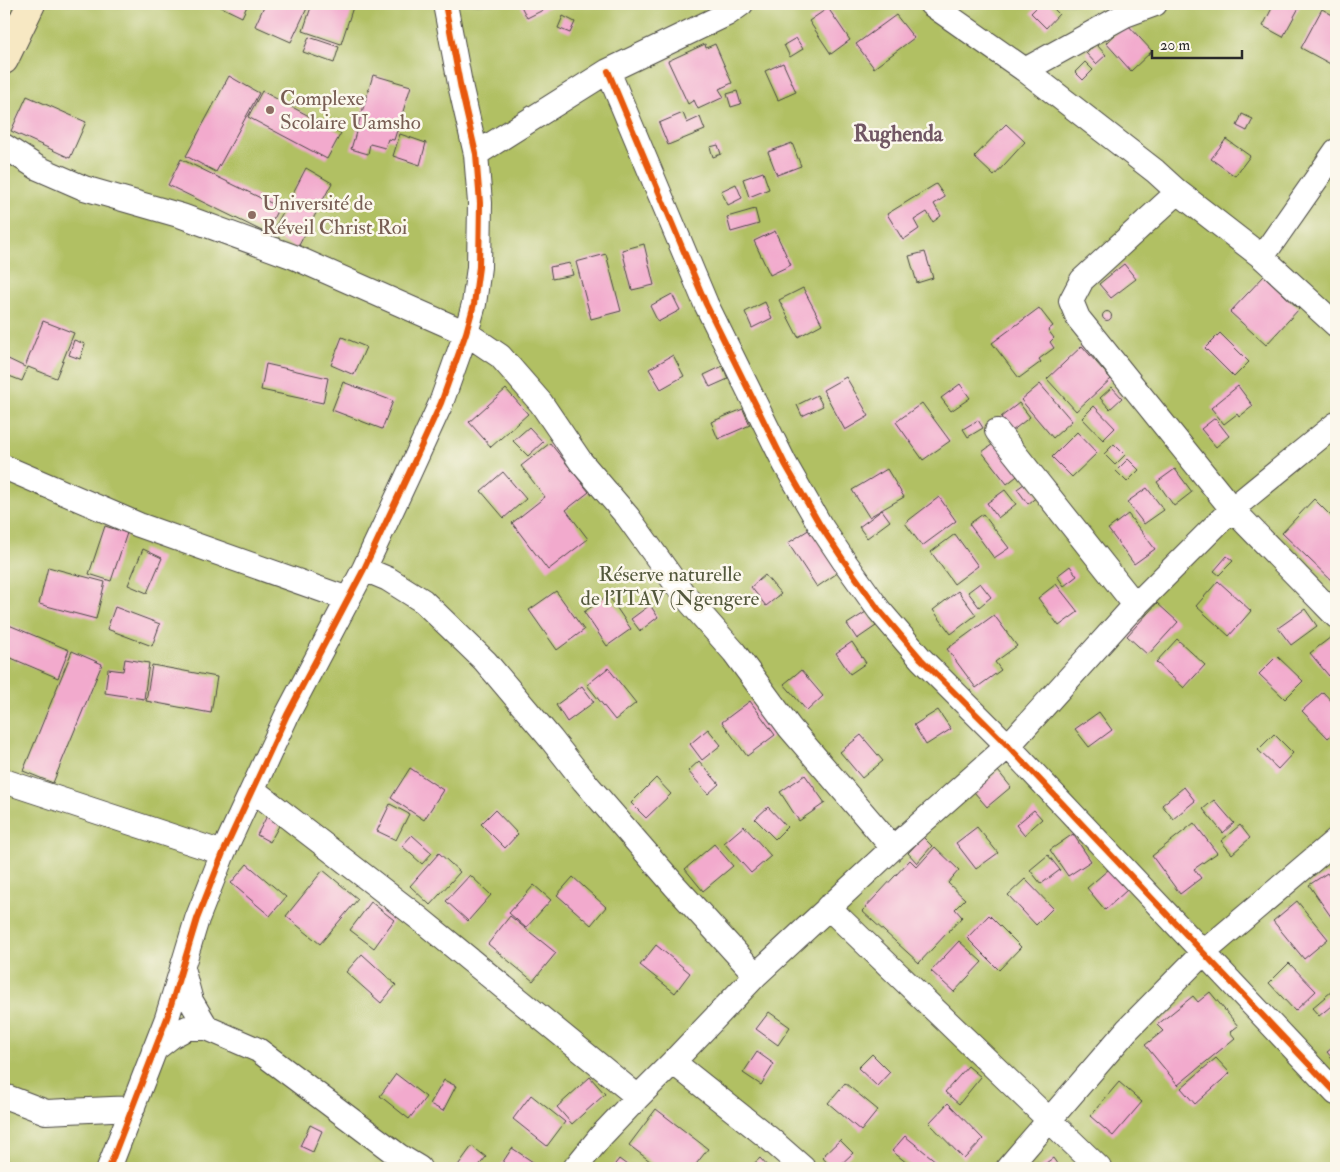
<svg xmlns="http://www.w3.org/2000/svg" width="1340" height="1172" font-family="'IM FELL Double Pica',serif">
  <rect width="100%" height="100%" fill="#fbf7ec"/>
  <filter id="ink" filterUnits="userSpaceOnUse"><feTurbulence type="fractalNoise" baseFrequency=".02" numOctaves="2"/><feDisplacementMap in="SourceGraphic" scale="10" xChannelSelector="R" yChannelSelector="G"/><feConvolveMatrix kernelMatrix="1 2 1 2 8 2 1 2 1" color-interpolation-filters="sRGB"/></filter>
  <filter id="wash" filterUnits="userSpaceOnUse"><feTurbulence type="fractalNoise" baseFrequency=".0096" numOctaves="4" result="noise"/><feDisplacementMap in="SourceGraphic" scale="20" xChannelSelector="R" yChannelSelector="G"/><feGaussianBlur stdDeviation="1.12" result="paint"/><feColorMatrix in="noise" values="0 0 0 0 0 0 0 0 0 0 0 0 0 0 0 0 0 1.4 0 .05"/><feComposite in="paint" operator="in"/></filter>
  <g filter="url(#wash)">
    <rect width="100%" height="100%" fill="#ece2c2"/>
    <path fill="#b1c063" stroke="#6e7647" d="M4,4h1332v1164h-1332z"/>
    <g id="blocks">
      <path fill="#f2aacd" d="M215,4h33l-6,13z
        M265,4h44l-18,38 -36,-16z
        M312,4h42l-13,40 -38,-13z
        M520,4h35l-28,14z
        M1040,4h9l10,10 -13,14 -15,-15z
        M1274,4h27l-18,33 -20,-11z
        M828,8l22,32 -19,14 -22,-33z
        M1322,9l14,8v50l-35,-19z
        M896,15l18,23 -40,30 -18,-24z
        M563,16l12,6 -5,11 -12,-5z
        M1127,24l25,27 -21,20 -25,-28z
        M309,37l30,10 -5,16 -31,-11z
        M796,38l7,11 -13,8 -6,-12z
        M705,44l1,4 9,-4 17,39 -13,6 5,8 -26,12 -4,-9 -6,4 -20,-43z
        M1096,44l10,11 -10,9 -10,-11z
        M1085,62l8,8 -10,10 -8,-8z
        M783,63l13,29 -18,8 -13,-29z
        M373,75l38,11 -17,54 -6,-1 -3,9 -15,-4 -2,10 -17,-5z
        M229,76l30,17 -43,79 -30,-16z
        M262,91l79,42 -14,26 -79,-42z
        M737,91l4,13 -10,3 -4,-13z
        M27,96l59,26 -16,36 -59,-27z
        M683,113l4,10 13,-6 5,13 -37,15 -9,-22z
        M1242,114l11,5 -6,12 -10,-5z
        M1006,124l19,18 -31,34 -20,-19z
        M400,134l26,9 -6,22 -27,-9z
        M1226,139l24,17 -15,20 -24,-17z
        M792,143l9,23 -24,9 -9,-23z
        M718,145l3,9 -8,3 -3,-10z
        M181,159l98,48 -13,26 -98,-48z
        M306,168l26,15 -35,66 -26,-14z
        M763,172l6,17 -20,8 -6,-18z
        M736,184l6,14 -14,7 -7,-14z
        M936,184l9,13 -11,7 7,12 -8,6 -6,-10 -13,8 5,9 -16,11 -16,-26z
        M755,209l4,15 -28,8 -4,-15z
        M775,231l16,34 -21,10 -16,-34z
        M644,244l10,41 -22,5 -10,-40z
        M925,252l8,26 -16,5 -8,-27z
        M606,254l15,57 -30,8 -15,-57z
        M570,263l3,12 -21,4 -2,-12z
        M1124,264l12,15 -25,19 -12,-14z
        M1264,276l35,33 -33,36 -36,-33z
        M803,288l19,36 -24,13 -19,-37z
        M672,294l8,16 -22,12 -8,-16z
        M765,302l7,16 -20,10 -7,-16z
        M1039,308l14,18 -5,4 6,8 -4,4 4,6 -15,11 2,3 -22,16 -27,-35z
        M1102.5 316a4.5 4.5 0 1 1 9 0a4.5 4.5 0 1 1-9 0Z
        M43,321l31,12 -18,45 -28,-11 -6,14 -18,-7v-17l21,10z
        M1220,333l29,29 -15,15 -29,-29z
        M342,337l24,10 -12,28 -23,-10z
        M74,340l11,4 -5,15 -11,-4z
        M1082,346l29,33 -35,32 -29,-32z
        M673,355l11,21 -23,13 -12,-20z
        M266,364l62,14 -5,25 -62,-13z
        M723,366l5,13 -18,8 -6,-12z
        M846,377l23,39 -24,14 -22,-40z
        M343,382l50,19 -11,28 -50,-19z
        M960,384l10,14 -19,13 -10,-13z
        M1040,384l32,37 -19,17 -32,-38z
        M1238,386l15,20 -14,11 -2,-3 -13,10 -13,-16z
        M1112,387l10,11 -12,11 -10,-11z
        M506,389l22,25 -37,33 -22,-25z
        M817,395l6,11 -21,10 -5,-11z
        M922,403l28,38 -27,19 -27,-38z
        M1019,403l11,14 -18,14 -11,-14z
        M1094,406l21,22 -12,12 -21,-22z
        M743,409l7,16 -32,14 -7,-17z
        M1215,418l14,18 -13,11 -15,-18z
        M978,420l5,8 -15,9 -5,-8z
        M529,427l14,15 -15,14 -15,-15z
        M1077,432l20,21 -25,24 -20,-20z
        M997,441l24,32 -14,11 -25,-32z
        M550,443l39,49 -23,18 22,29 -40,31 -36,-47 33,-26 -24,-31z
        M1114,444l11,11 -10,10 -11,-11z
        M1128,459l11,11 -12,12 -11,-11z
        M887,469l17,28 -35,20 -17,-27z
        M1175,469l17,23 -18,14 -17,-24z
        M503,472l23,27 -22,19 -23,-27z
        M1028,481l10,15 -10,8 -11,-15z
        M1147,488l17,22 -20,14 -17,-22z
        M1005,490l11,14 -18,14 -11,-15z
        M939,497l17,24 -34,25 -17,-23z
        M1314,499l22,22v59l-2,3 -52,-50z
        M882,510l8,11 -23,17 -8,-11z
        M983,514l26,34 -15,10 -25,-34z
        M1128,514l27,35 -21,15 -26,-35z
        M105,526l22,7 -16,48 -22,-7z
        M810,529l29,43 -22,15 -29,-44z
        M955,534l23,32 -24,18 -23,-32z
        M143,549l19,9 -15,35 -19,-8z
        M1227,556l6,5 -14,14 -5,-4z
        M1070,566l7,10 -13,10 -7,-10z
        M48,567l57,15 -9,37 -57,-15z
        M765,575l16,19 -15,12 -15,-19z
        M1218,581l33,30 -22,25 -33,-30z
        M980,583l11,14 -12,10 -11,-15z
        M1056,584l22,28 -19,14 -21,-28z
        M556,591l28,39 -27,20 -28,-40z
        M958,591l18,24 -25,19 -18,-24z
        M608,595l23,34 -24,17 -23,-34z
        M1157,603l21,19 -30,33 -21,-19z
        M650,605l8,12 -18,14 -9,-12z
        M115,607l45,17 -8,22 -45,-17z
        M1305,609l12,17 -26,19 -13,-17z
        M866,612l10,14 -19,13 -10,-15z
        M994,615l23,31 -22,16 6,8 -25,18 -29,-39z
        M4,623l65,27 -11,28 -54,-23z
        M1335,634l1,2v35l-7,5 -19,-23z
        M1177,639l28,26 -21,23 -28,-26z
        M852,642l14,21 -16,11 -14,-21z
        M72,651l30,13 -49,119 -30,-12z
        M1277,656l26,25 -18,18 -26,-25z
        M125,659l24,4 -5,36 -39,-6 3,-24 15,2z
        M152,665l65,12 -6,36 -65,-12z
        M608,668l28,35 -21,17 -28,-35z
        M801,670l22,26 -16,15 -23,-27z
        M582,686l12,16 -27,20 -11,-17z
        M1323,692l13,14v25l-8,7 -26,-27z
        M750,701l25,34 -28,21 -25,-34z
        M938,710l13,19 -25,16 -12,-20z
        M1099,712l13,18 -23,17 -14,-18z
        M708,729l13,16 -19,15 -12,-16z
        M1274,734l19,19 -15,16 -20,-19z
        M861,735l22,26 -21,17 -22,-26z
        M699,761l20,23 -11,10 -20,-23z
        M410,768l33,22 -19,30 -33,-22z
        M998,771l13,16 -24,20 -13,-15z
        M805,775l20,28 -26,18 -19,-29z
        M656,778l15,16 -25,24 -15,-15z
        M1184,787l11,14 -22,18 -11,-14z
        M1214,800l20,23 -11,10 -20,-24z
        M390,804l19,10 -13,26 -19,-9z
        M768,807l19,20 -12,12 -20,-20z
        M495,810l23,24 -13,14 -24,-24z
        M1034,810l8,9 -18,16 -8,-10z
        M267,816l13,8 -10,18 -13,-7z
        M1194,823l23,30 -23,16 7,9 -21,16 -28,-38z
        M1240,825l10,13 -18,16 -11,-13z
        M744,826l27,30 -20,17 -27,-30z
        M977,827l21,26 -22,16 -20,-26z
        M1073,834l18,27 -23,15 -18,-26z
        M412,835l20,18 -10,11 -20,-18z
        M923,837l9,9 -15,17 -9,-10z
        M714,844l19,22 -30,25 -18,-22z
        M935,847l24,23 -11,13 17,16 -10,10 7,8 -43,46 -57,-52 48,-51 7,7z
        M439,853l21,19 -30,33 -20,-19z
        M1048,855l12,15 -19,14 -11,-14z
        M247,864l39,33 -16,19 -39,-33z
        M1109,869l18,21 -22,20 -18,-22z
        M323,870l35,29 -38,45 -34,-28z
        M1327,873l9,13v33l-2,2 -25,-36z
        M470,875l21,20 -23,26 -22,-20z
        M573,877l33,30 -15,18 -34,-30z
        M1025,879l28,29 -17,17 -28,-30z
        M534,885l17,15 -25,28 -17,-15z
        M1297,901l31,38 -24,20 -31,-38z
        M371,902l23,18 -20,28 -24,-18z
        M989,915l32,32 -22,23 -32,-32z
        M510,916l46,37 -23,28 -45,-37z
        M959,941l23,21 -28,30 -23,-21z
        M656,945l34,28 -15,20 -35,-28z
        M362,954l34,31 -15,18 -35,-31z
        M1289,963l27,28 -21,20 -26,-28z
        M1332,991l4,5v6l-17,14 -7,-8z
        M1210,992l28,34 -8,6 5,6 -57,47 -33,-40 18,-14 -6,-6 36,-29 5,6z
        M769,1012l21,15 -12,18 -22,-16z
        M1336,1045v18l-9,-11z
        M757,1052l17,12 -13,21 -18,-12z
        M872,1054l18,18 -13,14 -19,-18z
        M1216,1058l14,15 -35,31 -14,-16z
        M968,1066l13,11 -22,27 -14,-12z
        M396,1074l30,23 -17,22 -29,-23z
        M590,1077l15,17 -33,30 -15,-17z
        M444,1080l12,6 -13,25 -13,-7z
        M1119,1082l23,20 -29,34 -23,-20z
        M845,1083l33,27 -17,21 -33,-28z
        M531,1095l34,27 -18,24 -34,-27z
        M948,1103l35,36 -19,20 -35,-36z
        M656,1109l52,40 -15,19h-34l-30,-23z
        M310,1125l12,6 -9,21 -13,-6z
        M905,1136l37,30 -2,2h-27l-21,-17z
        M840,1140l13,13 -16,15h-5l-10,-11z
        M472,1146l14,11 -9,11h-21z
        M512,1148l24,16 -2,4h-35z
        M760,1158l9,10h-20z
        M1053,1158l7,10h-21z
        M619,1159l12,9h-19z"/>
    </g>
  </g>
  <g filter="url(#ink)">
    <use href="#blocks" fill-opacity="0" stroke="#484642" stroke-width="1"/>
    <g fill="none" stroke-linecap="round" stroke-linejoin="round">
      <defs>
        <path id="minor" d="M931,4l94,66 130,101 23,21 84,65 74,68
          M1025,70l100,-55 30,-11
          M608,71l98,233 79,160 35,61 24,36 35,49 42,49 87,87 328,347
          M4,146l34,22 46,20 98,28 112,41 172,76 34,23 41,47 40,59 47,55 56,78 50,57 56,76 103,120
          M476,154l132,-83 119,-57 14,-10
          M1178,192l-96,88 -11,21 7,17 154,191 104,107
          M1262,257l74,-106
          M997,431l139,175
          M4,467l135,58 209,74
          M364,569l24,10 35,22 62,60 66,78 33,42 91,105 81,89
          M4,781l219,72
          M253,790l167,129 218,178
          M828,907l271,261
          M182,968l9,33 16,27
          M154,1050l18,-14 15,-8h20l51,22 141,106 20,12
          M673,1062l97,77 33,29
          M4,1096l42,16 87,-4
          M109,1168l58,-150 30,-99 26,-66 64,-138 77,-146 45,-96 32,-70 25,-70 8,-29 5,-37 1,-64 -4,-49 -15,-65 -16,-85
          M575,1168l26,-32 37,-39 35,-35 83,-87 137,-127 115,-102 120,-133 104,-104 104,-85
          M1008,1168l119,-138 77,-78 132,-112"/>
        <path id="secondary" d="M4,60l27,-56"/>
      </defs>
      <use href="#minor" stroke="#484642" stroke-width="26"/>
      <use href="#secondary" stroke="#484642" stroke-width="30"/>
      <use href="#minor" stroke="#fff" stroke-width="24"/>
      <use href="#secondary" stroke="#f7e8c3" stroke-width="28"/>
      <defs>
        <path id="cycleway" d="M608,71l98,233 79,160 35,61 24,36 35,49 42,49 87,87 328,347
          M109,1168l58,-150 30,-99 26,-66 64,-138 77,-146 45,-96 32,-70 25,-70 8,-29 5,-37 1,-64 -4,-49 -15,-65 -16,-85"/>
      </defs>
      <use href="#cycleway" stroke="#fbf7ec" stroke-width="9"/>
      <use href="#cycleway" stroke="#e8590c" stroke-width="6"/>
    </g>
  </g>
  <g fill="#8d6e63" stroke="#fbf7ec" stroke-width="2">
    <circle cx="270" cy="110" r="5"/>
    <circle cx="252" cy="215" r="5"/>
  </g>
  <g text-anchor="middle" stroke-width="5" stroke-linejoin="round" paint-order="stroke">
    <g font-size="21" fill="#785e54" stroke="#fbf7ec" text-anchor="start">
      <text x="280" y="105">Complexe<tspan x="280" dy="24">Scolaire Uamsho</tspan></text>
      <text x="262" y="210">Université de<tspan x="262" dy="24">Réveil Christ Roi</tspan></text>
    </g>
    <g font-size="21" fill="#53583c" stroke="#fbf7ec">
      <text x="670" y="581">Réserve naturelle<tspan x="670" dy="24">de l'ITAV (Ngengere</tspan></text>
    </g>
    <g font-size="22" font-weight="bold" fill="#715764" stroke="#fbf7ec">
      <text x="898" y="141">Rughenda</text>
    </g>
  </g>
  <rect width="1340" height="1172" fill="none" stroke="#fbf7ec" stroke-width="20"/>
  <path d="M1152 50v8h90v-8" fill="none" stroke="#2b2b2b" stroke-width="2.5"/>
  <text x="1160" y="50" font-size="15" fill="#2b2b2b" stroke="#fbf7ec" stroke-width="4" paint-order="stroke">20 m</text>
</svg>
